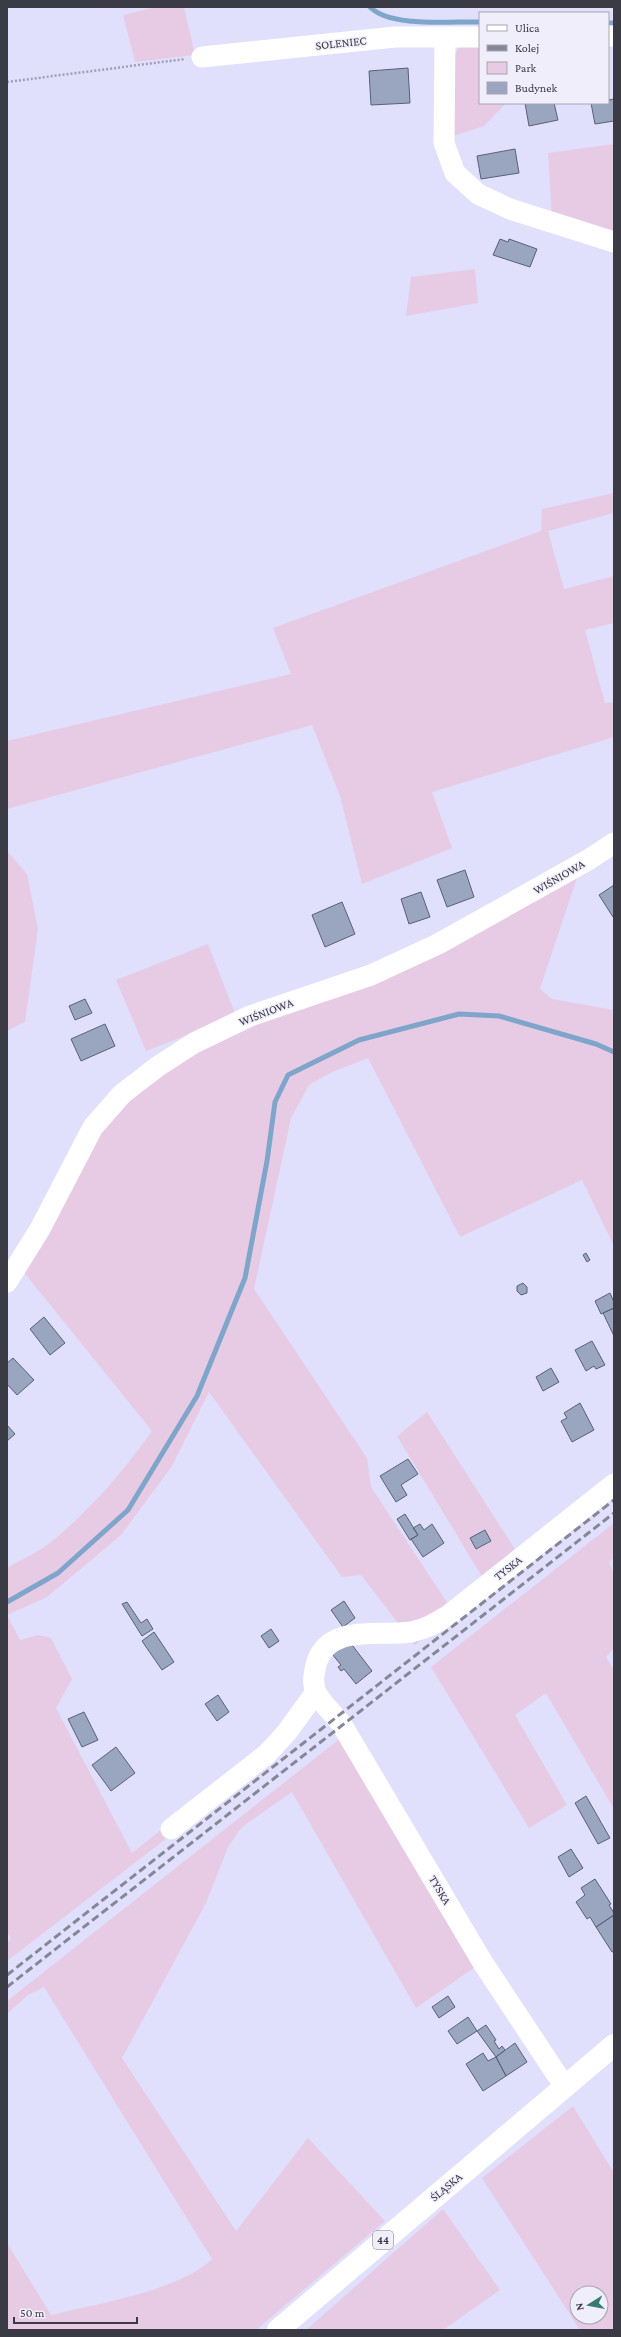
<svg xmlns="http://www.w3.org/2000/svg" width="621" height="2337" font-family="'Crimson Pro',serif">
  <rect width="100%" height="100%" fill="#e0dffc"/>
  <path fill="#e7cbe5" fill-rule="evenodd" d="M157,7h27l11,48 -60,7 -12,-47z
    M480,44v59h26l-22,23 -31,10 -1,-77 8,-14z
    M614,144v93l-62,-19 -4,-65z
    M475,269l3,34 -72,13 5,-39z
    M614,493v20l-66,18 16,58 50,-13v47l-29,7 20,73 9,-1v35l-182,55 20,56 -90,36 -22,-88 -28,-71 -305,84v-68l284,-67 -18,-46 268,-97 1,-22z
    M7,851l20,23 11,55 -13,93 -18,9z
    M575,873l1,8 -36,108 12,10 62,11v236l-32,-66 -122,57 -92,-179 -38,15 -21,12 -18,33 -37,171 113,169 4,29 79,120 2,9 -37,29 -54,-70 -19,2 -133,-185 -37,74 -51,69 -74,62 -40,18 13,25 18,-5 13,3 21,41 -16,29 76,145 34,-27 5,9 -164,126v-18l4,-4 -4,-8v-363c13,-8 28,-14 40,-23 41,-32 75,-72 105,-114l-130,-161 81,-146 52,-51z
    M208,944l28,72 -90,35 -30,-71z
    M427,1412l91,142 -34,26 -87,-144z
    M614,1523v35l-5,4 5,12v74l-8,9 8,13v139l-68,-116 -31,22 52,90 -38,23 -98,-161z
    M342,1737l136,228 -62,43 -124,-216 -50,35 -14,20 -22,56 -84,155 114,173 72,-93 77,83 -129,109h-249v-87l44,72c45,-11 128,-24 161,-56l-168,-272 -16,8 -21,19v-13z
    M573,2106l41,67v157h-34l-98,-152zM577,2293h24v24h-24z
    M443,2209l57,81 -57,40h-137z"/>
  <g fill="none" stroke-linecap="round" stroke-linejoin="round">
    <path stroke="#7fa6ca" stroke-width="5" d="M370,7c21,21 82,14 110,15
      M608,23h6
      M7,1602l51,-29 70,-63 69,-114 48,-118 22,-117 8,-59 13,-27 71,-35 100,-26 40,2 97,28 18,8"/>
  </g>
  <path fill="#9aa5bf" stroke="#576178" d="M408,68l2,35 -39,2 -2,-34z
    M614,99v22l-19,3 -4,-21h17v-3z
    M525,103h29l4,17 -29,6z
    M515,149l4,24 -38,6 -4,-23z
    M500,239l8,3 1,-3 28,10 -7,18 -37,-12z
    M465,870l9,27 -27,10 -10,-27z
    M614,885v32h-1l-14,-22z
    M421,892l9,25 -21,7 -8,-25z
    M342,902l13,32 -30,13 -13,-32z
    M85,999l7,14 -17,7 -6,-14z
    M105,1024l10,22 -34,15 -10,-22z
    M586,1253l4,7 -3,2 -4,-7z
    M523,1283l4,4v6l-6,2 -4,-4v-5z
    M610,1293l4,9v6l-13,6 -6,-13z
    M614,1308v28l-11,-23z
    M44,1317l21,26 -15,12 -20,-26z
    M592,1341l13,24 -9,4 -2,-3 -8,5 -11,-21z
    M13,1358l21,22 -17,15 -10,-11v-21z
    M551,1368l8,14 -16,9 -7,-14z
    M580,1403l14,27 -22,12 -11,-21 6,-3 -3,-5z
    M7,1425l8,9 -8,7z
    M408,1459l10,15 -17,11 6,10 -11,7 -16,-26z
    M405,1514l13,21 -8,5 -13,-21z
    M420,1524l4,6 8,-6 12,19 -21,14 -12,-18 7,-4 -5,-7z
    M485,1530l6,11 -15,8 -6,-11z
    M344,1601l11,17 -12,9 -12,-17z
    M127,1602l14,21 6,-4 6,10 -11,7 -20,-32z
    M271,1629l8,12 -10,7 -8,-12z
    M154,1632l20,30 -12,8 -20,-29z
    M349,1641l23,30 -16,13 -12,-15 -3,2 -3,-4 3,-2 -9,-11z
    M218,1695l11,17 -12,9 -12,-17z
    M84,1712l14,28 -16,7 -14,-28z
    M116,1747l19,26 -24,18 -19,-26z
    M586,1796l24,42 -12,6 -23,-41z
    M571,1849l12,19 -14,9 -11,-20z
    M595,1879l16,25 -2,1 5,8v2l-18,12 -6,-10 -3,2 -11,-17 9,-7 -4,-7z
    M614,1915v36l-2,1 -16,-25z
    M448,1996l7,11 -16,11 -7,-11z
    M468,2017l9,14 -20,13 -9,-13z
    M486,2025l10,15 -2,1 5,8 3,-3 3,4 -9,7 -19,-26z
    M515,2043l12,19 -21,14 -10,-19z
    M483,2053l5,8 8,-4 10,19 -23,15 -17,-27z"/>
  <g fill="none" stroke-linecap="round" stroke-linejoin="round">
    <path stroke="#a09fb5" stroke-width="2.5" stroke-dasharray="2 2" stroke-linecap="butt" d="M7,82l178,-23"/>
    <path stroke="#fff" stroke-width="21" d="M608,36h6
      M445,37l-1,106 11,30 23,21 32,15 104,33
      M202,57l193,-20h85
      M7,1282l33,-53 53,-102 29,-33 35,-27 37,-24 56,-27 121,-41 67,-31 150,-84 26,-17
      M171,1829l96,-75 20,-22 29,-40
      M565,2087l-82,-124 -141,-238c-7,-10 -21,-22 -26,-33 -4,-9 -2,-18 0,-27 11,-42 62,-28 95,-33 15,-3 25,-9 38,-17l165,-131"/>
    <path stroke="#fff" stroke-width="22" d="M278,2330l336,-285"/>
    <path stroke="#868699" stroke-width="3" stroke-dasharray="8 4" stroke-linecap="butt" d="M7,1975l607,-475
      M7,1987l607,-474"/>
  </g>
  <g text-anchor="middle" stroke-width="3" stroke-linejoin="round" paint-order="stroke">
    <rect fill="#efeefa" stroke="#71717c" stroke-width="1" x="373" y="2231" width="20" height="18" rx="3"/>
    <g font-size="11" font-weight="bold" fill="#3b3b46">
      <text x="383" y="2244">44</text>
    </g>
    <g font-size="12" fill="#3b3b46" stroke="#efeefa">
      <text transform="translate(341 43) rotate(-6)" y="4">SOLENIEC</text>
      <text transform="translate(559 877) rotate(-30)" y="4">WIŚNIOWA</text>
      <text transform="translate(266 1012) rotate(-21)" y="4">WIŚNIOWA</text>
      <text transform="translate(508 1568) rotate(-38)" y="4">TYSKA</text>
      <text transform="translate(440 1890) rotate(59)" y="4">TYSKA</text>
      <text transform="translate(446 2187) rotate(-40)" y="4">ŚLĄSKA</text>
    </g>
  </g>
  <rect width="621" height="2337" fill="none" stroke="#3b3b46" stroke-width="16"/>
  <rect x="479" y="12" width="130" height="92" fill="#efeefa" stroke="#a7a6b2"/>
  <rect x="487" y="25" width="20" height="6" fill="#ffffff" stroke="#a7a6b2"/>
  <text x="515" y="32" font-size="12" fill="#3b3b46">Ulica</text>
  <rect x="487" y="45" width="20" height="6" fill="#868699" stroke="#a7a6b2"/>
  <text x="515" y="52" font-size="12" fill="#3b3b46">Kolej</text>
  <rect x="487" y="62" width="20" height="12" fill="#e7cbe5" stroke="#a7a6b2"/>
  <text x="515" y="72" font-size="12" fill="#3b3b46">Park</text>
  <rect x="487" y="82" width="20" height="12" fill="#9aa5bf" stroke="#a7a6b2"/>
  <text x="515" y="92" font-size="12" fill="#3b3b46">Budynek</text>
  <g transform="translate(589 2305) rotate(259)"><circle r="19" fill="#efeefa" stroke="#a7a6b2"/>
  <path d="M0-3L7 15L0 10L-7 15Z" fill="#337b74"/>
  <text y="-6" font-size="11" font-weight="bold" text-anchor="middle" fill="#3b3b46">N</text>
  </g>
  <path d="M14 2317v6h123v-6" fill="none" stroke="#3b3b46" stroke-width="2"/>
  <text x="20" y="2317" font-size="12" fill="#3b3b46" stroke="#efeefa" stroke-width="3" paint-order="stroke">50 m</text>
</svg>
